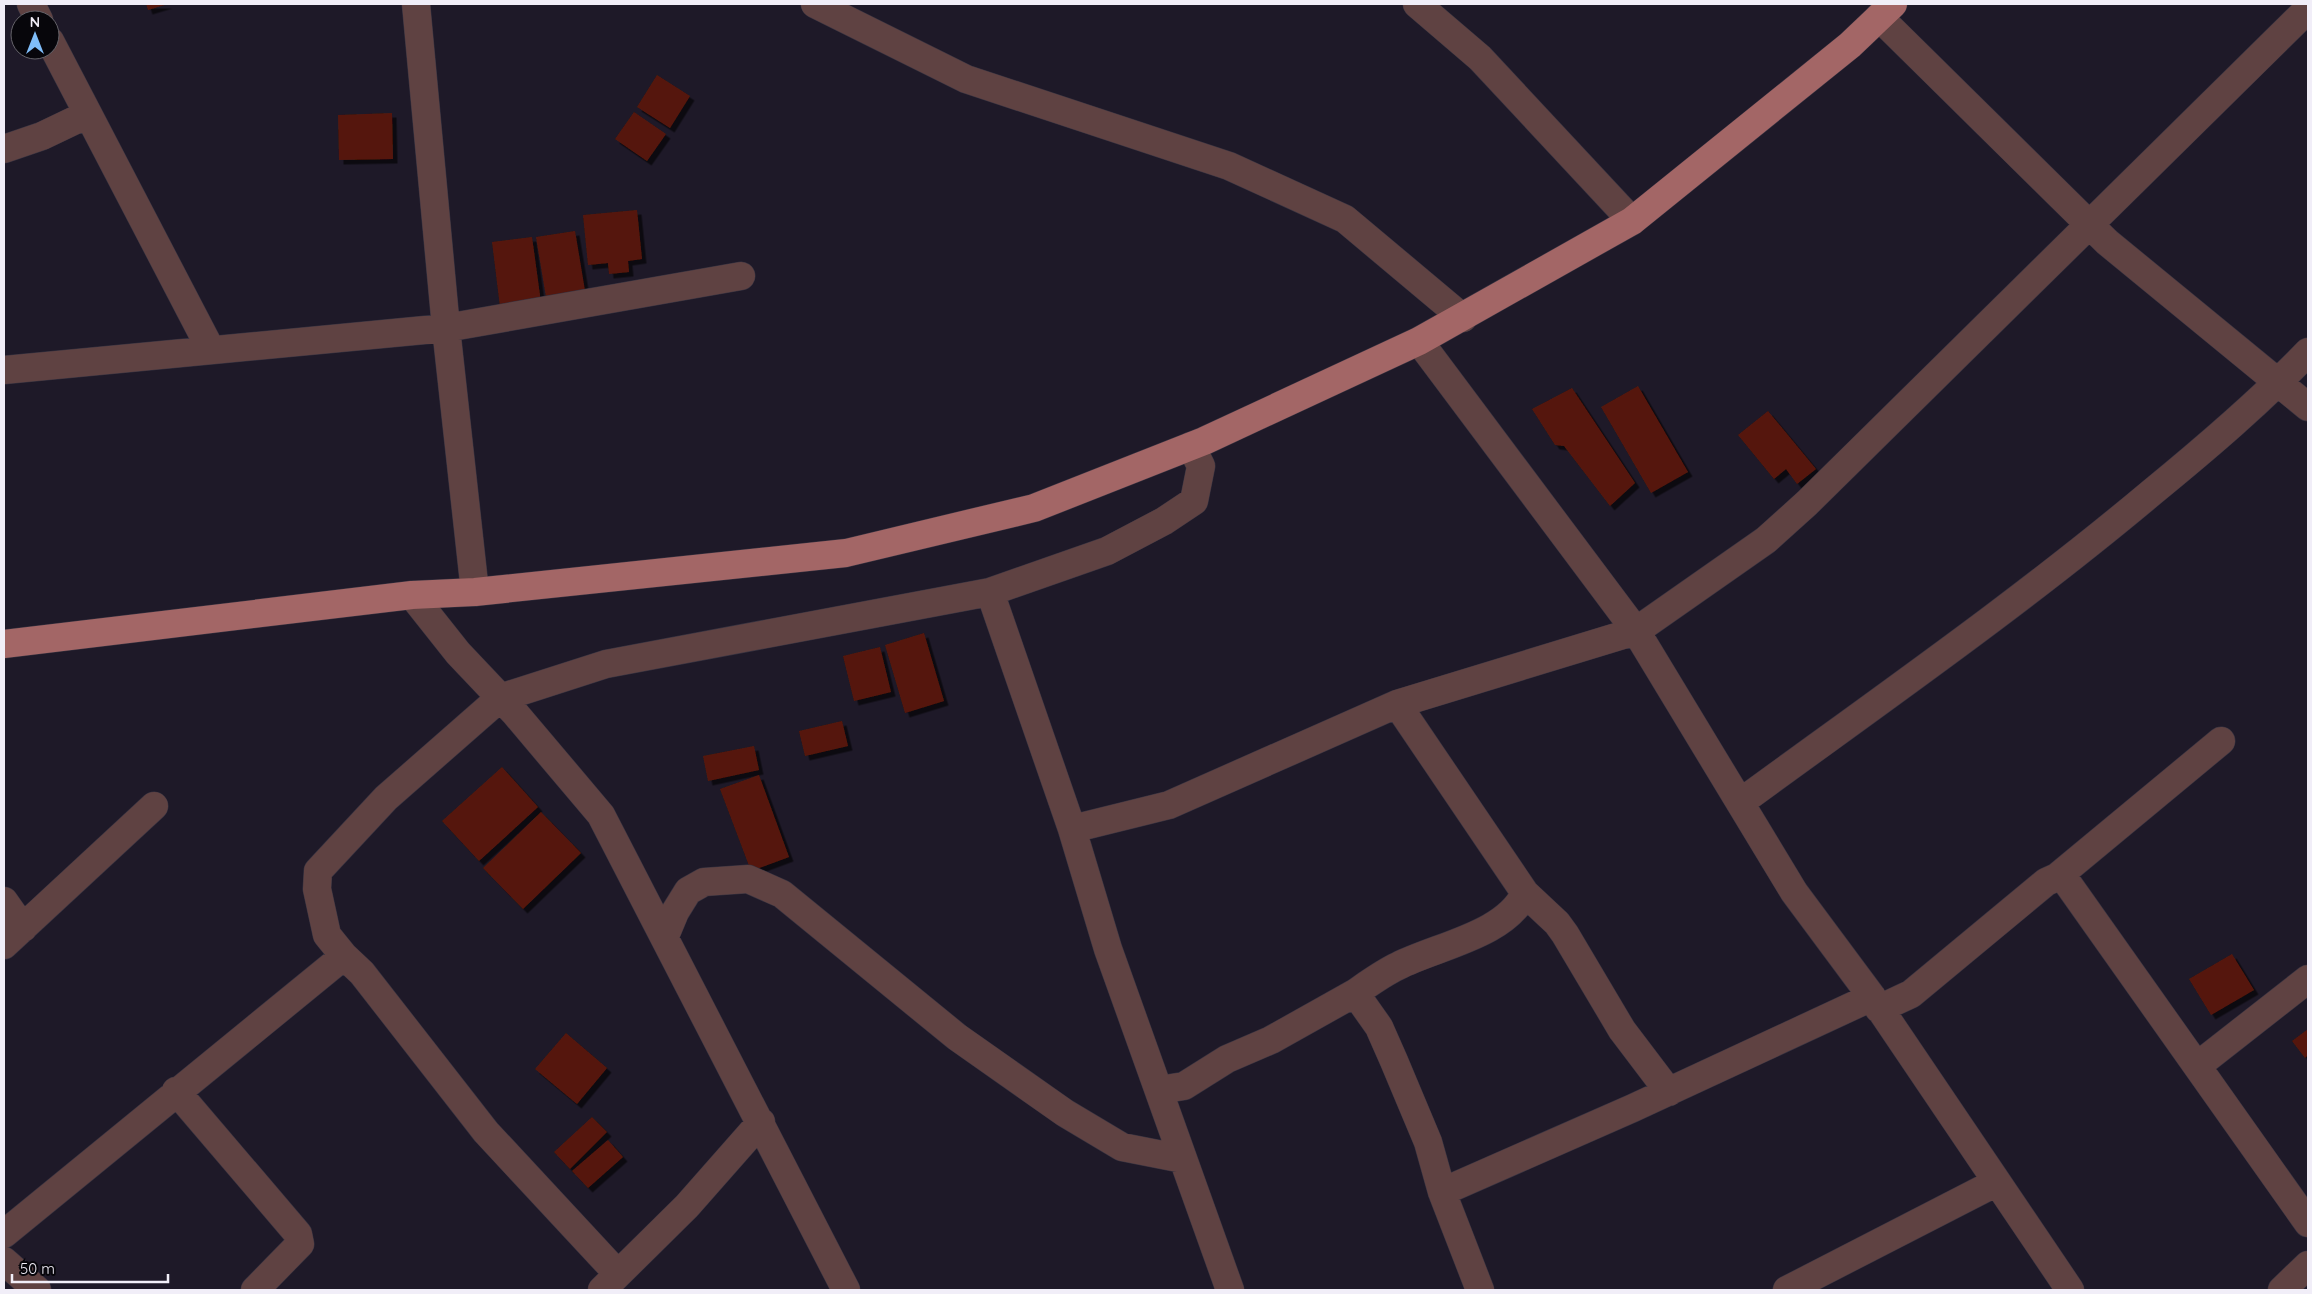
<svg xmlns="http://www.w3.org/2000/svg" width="2312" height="1294" font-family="Quicksand,sans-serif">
  <defs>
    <filter id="shadow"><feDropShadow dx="4.5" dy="4.5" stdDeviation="0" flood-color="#0009"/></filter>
  </defs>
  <rect width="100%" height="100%" fill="#1e1928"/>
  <path fill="#55180a" filter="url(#shadow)" d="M146,4h22l-20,6z
    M657,75l33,21 -20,32 -33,-21z
    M634,112l32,22 -19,27 -32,-22z
    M392,113l1,46 -54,1 -1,-45z
    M637,210l5,49 -14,2 1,11 -20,2 -1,-11 -20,2 -5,-50z
    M575,231l12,72 -39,6 -12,-72z
    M532,237l10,73 -41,5 -9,-73z
    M1638,386l50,86 -37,21 -50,-86z
    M1572,388l63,95 -25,23 -46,-60 -9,-1 -23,-36z
    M1768,411l48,58 -19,15 -11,-15 -12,10 -36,-44z
    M924,633l20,68 -39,12 -20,-68z
    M880,647l11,45 -37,9 -11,-45z
    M842,721l6,25 -43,10 -6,-25z
    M754,746l5,24 -51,11 -5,-25z
    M502,767l36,40 -59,54 -37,-40z
    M759,775l30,82 -38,14 -31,-82z
    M541,812l40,41 -58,56 -40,-41z
    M2232,954l22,36 -43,25 -22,-36z
    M2308,1029v26l-3,3 -13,-17z
    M566,1033l41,35 -30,36 -42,-35z
    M592,1117l15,15 -37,37 -16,-17z
    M608,1140l15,17 -35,31 -16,-17z"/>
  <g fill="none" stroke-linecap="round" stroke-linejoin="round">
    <defs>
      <path id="minor" d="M31,4l8,16
        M416,4l30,324 29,264
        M815,4l151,75 263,87 116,53 118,99
        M1417,4l63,54 152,163
        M1879,17l228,225 201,165
        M50,41l161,309
        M4,149l38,-13 46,-22
        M1419,341l217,290 158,261 78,105 198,293
        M4,370l442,-42 295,-52
        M990,592l82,237 36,120 122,341
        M412,595l46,58 56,59 87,103 245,475
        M1397,704l128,189 32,30 8,11 57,96 47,62
        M1741,802c138,-101 279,-199 410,-309 55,-45 108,-90 157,-141
        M1072,829l97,-24 228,-101 239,-73 130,-91 41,-37 501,-494
        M2057,877l9,4 242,342
        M4,901l19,27
        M665,936l10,-24 13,-21 16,-9 44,-3 34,15 175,143 108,76 57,34 61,12
        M4,945l150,-139
        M1355,993c13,-9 28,-20 43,-27 39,-20 108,-31 127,-73
        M1879,1009l32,-15 135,-112 11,-5 164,-136
        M2197,1066l111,-87
        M1159,1090l25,-4 43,-27 44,-19 84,-47 24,34 15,34 34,81 14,50 38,98
        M176,1091l122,143 2,10 -45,46
        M1442,1192l191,-84 239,-111
        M4,1234l340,-278
        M4,1261l33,29
        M618,1274l-132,-142 -124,-159 -18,-17 -17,-21 -10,-46 1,-18 68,-73 114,-100 106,-34 384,-72 117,-41 57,-30 30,-20 7,-35 -10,-20
        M602,1290l85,-84 74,-84
        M1787,1290l210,-108
        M2282,1290l26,-25"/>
      <path id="major" d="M4,644l408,-49 63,-3 371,-39 188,-45 170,-67 215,-100 213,-120 218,-176 43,-41"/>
    </defs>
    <use href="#minor" stroke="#373341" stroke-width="29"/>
    <use href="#major" stroke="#373341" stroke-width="29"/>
    <use href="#minor" stroke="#5f4242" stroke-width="28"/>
    <use href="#major" stroke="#a36666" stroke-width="28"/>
  </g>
  <rect width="2312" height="1294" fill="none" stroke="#f1eef8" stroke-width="10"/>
  <g transform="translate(35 35)"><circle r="24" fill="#07060b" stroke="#65636a"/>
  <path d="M0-4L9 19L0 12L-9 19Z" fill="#7fbdf9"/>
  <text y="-8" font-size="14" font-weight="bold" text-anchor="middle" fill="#f1eef8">N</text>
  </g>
  <path d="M12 1274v8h156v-8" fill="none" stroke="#f1eef8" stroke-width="2.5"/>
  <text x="20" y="1274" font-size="15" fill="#f1eef8" stroke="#07060b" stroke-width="4" paint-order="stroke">50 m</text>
</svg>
